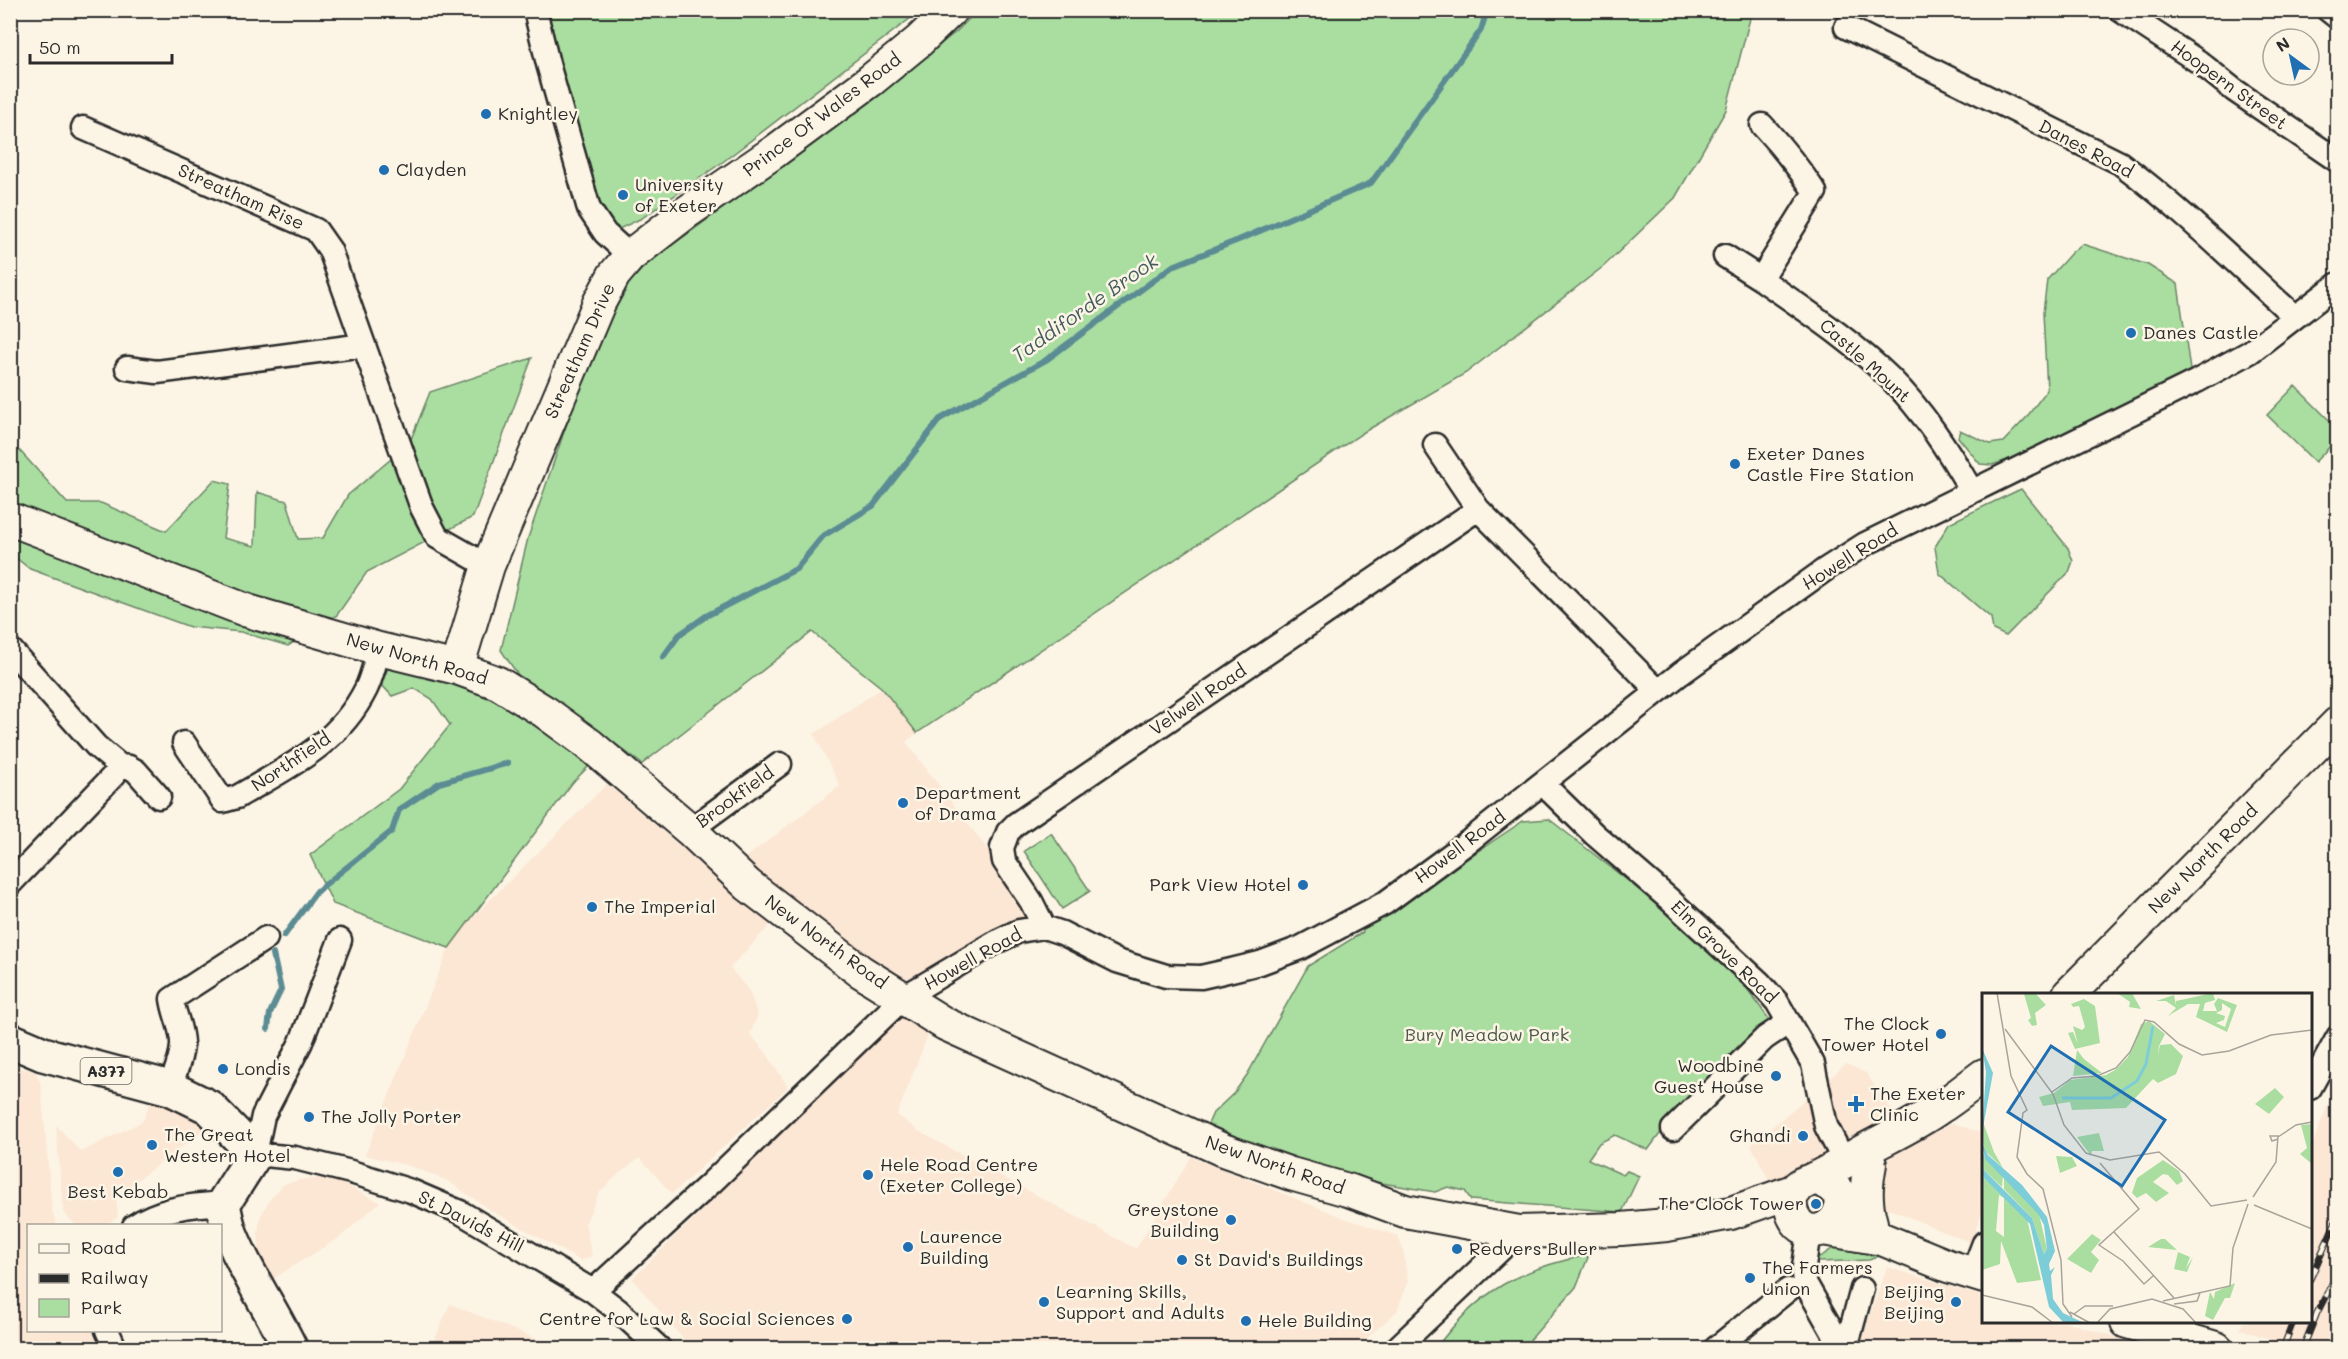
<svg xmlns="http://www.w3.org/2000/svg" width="2348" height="1359" font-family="Mali,sans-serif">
  <rect width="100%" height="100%" fill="#fcf5e5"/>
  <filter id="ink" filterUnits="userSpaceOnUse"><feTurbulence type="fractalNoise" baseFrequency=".0167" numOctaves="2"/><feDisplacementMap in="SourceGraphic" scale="12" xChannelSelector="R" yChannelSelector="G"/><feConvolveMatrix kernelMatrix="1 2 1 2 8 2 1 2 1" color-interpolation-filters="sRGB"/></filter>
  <g filter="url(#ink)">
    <path fill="#fce6d4" d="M882,688l35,45 -11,9 94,124 32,53 -124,68 -131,-93 -32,-36 95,-72 -26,-52z
      M607,784l164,140 -41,44 19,23 9,24 -8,19 17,20 21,33 -116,107 -32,-36 -19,14 -22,21 -14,31 7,32 -11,5 -89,-50 -44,-30 -38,-15 -45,-11 84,-207 22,-29z
      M895,1012l34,20 -32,83 23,17 216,117 55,-92 156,62 51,17 5,14 5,32 -11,29 -41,37h-665l-59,-69 213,-209z
      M1846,1064l20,9 34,49 -129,62 -20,-39z
      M11,1065l24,7 6,12 11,126 5,15 -29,1v104l65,1 7,17h-89z
      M154,1092l58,32 -96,72 2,21 -15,9 -27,-1 -13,-13 -7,-87 25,27 62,-31z
      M2331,1097l7,3 -1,231 -7,-2 -6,19 -14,-2 -1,2h-43l4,-9 -30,-10 3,-7h67l1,-174z
      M1953,1123l30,11v75l-12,34 -91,-38 3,-37 7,-10 11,-10z
      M332,1178l48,24 -40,35 -69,43 -11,-23 -2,-22 2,-18 11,-19 13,-14 20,-5z
      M1887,1267l96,30 1,25h82l89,26h-297z
      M450,1304l84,34 12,6 -2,4h-113z"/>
    <path fill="#aadea1" stroke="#6a8466" stroke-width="1.5" d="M545,11h375l-196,150 -82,57 -23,11 -21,-12z
      M977,11h775l-26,99 -51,88 -71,68 -138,107 -102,59 -447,301 -35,-45 -70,-56 -170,132 -29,-22 -40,40 -124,166 -116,-44 -23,-49 89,-66 51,-64 -18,-26 -18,-11 -22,8 -11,-12 9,-20 107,31 21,-20 -17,-25 27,-112 79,-233 42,-43 150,-109 157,-121z
      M2082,244l66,21 30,19 13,93 -82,34 -102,49 -15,5 -12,-1 -22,-27 2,-7 30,14 13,-2 23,-24 21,-28 -4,-77 4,-33 25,-28z
      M532,358l-59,159 -106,55 -30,43 -49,31 -47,-14 -51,-5 -160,-58 -19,-15v-103h9l47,52h34l65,28 48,-51 16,4 -7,54 32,8 2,-54 30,9 11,38 25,-1 25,-43 61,-51 21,-52z
      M2295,386l42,42v11l-22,23 -48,-47z
      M2021,489l47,59 5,13 -4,11 -63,64 -13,-6 -2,-12 -52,-45 -4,-26 14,-24z
      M1549,819l111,87 86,81 25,35 -106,105 -17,23 -33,-15 -16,8 -11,16 35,16 4,-4 12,5 -17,36 -151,-12 -6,-9 -17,-4 -13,5 -59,-10 -110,-32 -58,-26 5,-11 21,-20 13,-18 61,-109 55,-34 -2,-4 51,-30 47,-34 64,-43z
      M1051,833l39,58 -28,18 -38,-58z
      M1847,1246l31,7 -1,4 -8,3 -49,2 -4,-2 16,-11z
      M1589,1255l-13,32 -53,61h-87c42,-57 84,-80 153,-93z"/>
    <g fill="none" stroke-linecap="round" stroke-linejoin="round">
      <path stroke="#5c8c93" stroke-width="6" d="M663,657l16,-22 27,-19 90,-47 27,-33 50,-30 67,-87 106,-59 127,-94 68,-27 130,-56 110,-153 6,-20
        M284,936l33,-45 75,-60 7,-21 40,-27 69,-20
        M268,1029l2,-16 11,-23 -8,-36"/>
      <defs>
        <path id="street" d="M535,10l13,54 41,145 16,24 25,23
          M2120,10l79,52 35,28 104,71
          M2328,10l10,8
          M1846,27l274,136c62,46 118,102 175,154
          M1762,125c20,22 37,43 53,67l-54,87c44,31 90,61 129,99 33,33 58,72 81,112
          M83,128l233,102 14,20 92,258 15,29 51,29
          M1725,256l36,23
          M127,368l30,4 207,-27
          M1435,445l43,64 180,182
          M10,649l86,97 24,20 9,1 7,4 23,26
          M184,743l39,58 14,-4c51,-30 101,-52 129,-108 6,-12 9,-27 13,-40
          M1543,784l51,50 75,65 91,84 17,19 36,62 13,62 18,35
          M690,830l90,-66
          M10,884l104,-109 6,-9
          M1044,927l-13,-26 -27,-40 -2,-13 6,-16 8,-8 462,-315
          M340,940l-39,102 -38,74 -8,38 40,4 56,14 60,19 49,21 133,79 26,20 40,37
          M170,1088c4,-13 11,-28 12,-42 1,-16 -8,-31 -10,-47l94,-61
          M2310,1088l28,-51
          M1673,1129l92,-91 24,-16
          M134,1226c25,-17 59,-22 89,-22
          M1809,1231l-6,43 1,7 38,67
          M1972,1274l12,-31
          M593,1291l118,-108 193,-186 94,-56 21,-10 25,-4 18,6 55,28 49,15 35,1 22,-5 37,-9 40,-15 85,-45 79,-58 216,-171 146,-105 39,-25 332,-163 53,-29 88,-68
          M107,1330l8,18
          M1397,1348l122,-116
          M1716,1348l72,-58
          M1846,1348l16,-59"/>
        <path id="secondary" d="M10,519l238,92 131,38 78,19 41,15 47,29 45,33 100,85 58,55 112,86 85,53 278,126 68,24 60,17 54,20 114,21 102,-3 46,-4 64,-12 65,-23
          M457,668l31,-102 111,-263 15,-28 16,-19 54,-42 90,-62 96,-71 49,-40 32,-31
          M2069,994l269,-271
          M1870,1164c-4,21 -5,37 1,59
          M1816,1179c12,3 22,9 26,21 -1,12 -5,21 -15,27 -31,18 -52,-33 -21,-45 20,-8 38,-20 57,-31 25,-14 52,-26 76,-43 16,-10 30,-22 45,-33
          M1823,1229l59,10 66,27 36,11
          M2127,1322l89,26"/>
        <path id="highway" d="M10,1040l33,14 127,34 39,19 46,47 -32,50c2,10 4,21 8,31 16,40 41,75 59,113"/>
      </defs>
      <use href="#street" stroke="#2b2b2b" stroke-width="27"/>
      <use href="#secondary" stroke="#2b2b2b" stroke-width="36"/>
      <use href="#highway" stroke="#2b2b2b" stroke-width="38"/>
      <use href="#street" stroke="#fcf5e5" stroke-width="22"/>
      <use href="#secondary" stroke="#fcf5e5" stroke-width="32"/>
      <use href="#highway" stroke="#fcf5e5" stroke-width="33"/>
      <defs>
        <path id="rail" d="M2310,1279l28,-62
          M2283,1348l10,-26
          M2303,1348l14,-35 21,-41"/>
      </defs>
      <use href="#rail" stroke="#2b2b2b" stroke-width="7"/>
      <use href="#rail" stroke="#fcf5e5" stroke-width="4.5" stroke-dasharray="14" stroke-linecap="butt"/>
    </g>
  </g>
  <g fill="#1f6fb2" stroke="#fcf5e5" stroke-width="2">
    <circle cx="486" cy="114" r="6"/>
    <circle cx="384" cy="170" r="6"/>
    <circle cx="623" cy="195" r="6"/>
    <circle cx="2131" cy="333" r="6"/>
    <circle cx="1735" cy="464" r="6"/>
    <circle cx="903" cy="803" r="6"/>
    <circle cx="1303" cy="885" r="6"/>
    <circle cx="592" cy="907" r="6"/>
    <circle cx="1941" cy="1034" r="6"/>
    <circle cx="223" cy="1069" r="6"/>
    <circle cx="1776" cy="1076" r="6"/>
    <path d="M1853 1095h6v6h6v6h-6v6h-6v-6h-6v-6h6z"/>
    <circle cx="309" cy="1117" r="6"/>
    <circle cx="1803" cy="1136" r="6"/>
    <circle cx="152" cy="1145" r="6"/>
    <circle cx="118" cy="1172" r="6"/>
    <circle cx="868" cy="1175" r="6"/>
    <circle cx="1816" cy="1204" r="6"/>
    <circle cx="1231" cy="1220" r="6"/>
    <circle cx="908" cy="1247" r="6"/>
    <circle cx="1457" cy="1249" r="6"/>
    <circle cx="1182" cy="1260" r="6"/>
    <circle cx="1750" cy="1278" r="6"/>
    <circle cx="1044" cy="1302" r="6"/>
    <circle cx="1956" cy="1302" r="6"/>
    <circle cx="847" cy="1319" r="6"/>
    <circle cx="1246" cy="1321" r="6"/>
  </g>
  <g text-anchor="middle" stroke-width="5" stroke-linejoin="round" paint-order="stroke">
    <rect fill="#fcf5e5" stroke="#6a6863" stroke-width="1.5" x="80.5" y="1058" width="51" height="26" rx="4.5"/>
    <g font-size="16" font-weight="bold" fill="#2b2b2b">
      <text x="106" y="1077">A377</text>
    </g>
    <g font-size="18" fill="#2b2b2b" stroke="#fcf5e5">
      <text transform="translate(2229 85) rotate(36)" y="6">Hoopern Street</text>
      <text transform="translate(822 115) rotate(-37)" y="6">Prince Of Wales Road</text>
      <text transform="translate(2086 149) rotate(28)" y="6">Danes Road</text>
      <text transform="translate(241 197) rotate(24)" y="6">Streatham Rise</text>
      <text transform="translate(580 351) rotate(-66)" y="6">Streatham Drive</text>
      <text transform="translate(1865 361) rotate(42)" y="6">Castle Mount</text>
      <text transform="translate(1850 557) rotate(-32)" y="6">Howell Road</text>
      <text transform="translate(417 659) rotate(16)" y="6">New North Road</text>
      <text transform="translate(1198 700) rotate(-34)" y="6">Velwell Road</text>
      <text transform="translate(291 762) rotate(-34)" y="6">Northfield</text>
      <text transform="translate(735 797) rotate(-36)" y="6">Brookfield</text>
      <text transform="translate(1460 847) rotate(-37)" y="6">Howell Road</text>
      <text transform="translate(2203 859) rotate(-45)" y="6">New North Road</text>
      <text transform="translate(826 942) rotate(36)" y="6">New North Road</text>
      <text transform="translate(1724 952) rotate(44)" y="6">Elm Grove Road</text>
      <text transform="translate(973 959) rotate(-29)" y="6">Howell Road</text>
      <text transform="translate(1275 1165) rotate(19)" y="6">New North Road</text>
      <text transform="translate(471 1222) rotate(27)" y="6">St Davids Hill</text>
    </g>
    <g font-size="18" fill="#2b2b2b" stroke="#fcf5e5" text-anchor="start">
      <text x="498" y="120">Knightley</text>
      <text x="396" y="176">Clayden</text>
      <text x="635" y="191">University<tspan x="635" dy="21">of Exeter</tspan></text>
      <text x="2143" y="339">Danes Castle</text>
      <text x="1747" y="460">Exeter Danes<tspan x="1747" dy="21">Castle Fire Station</tspan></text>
      <text x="915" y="799">Department<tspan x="915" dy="21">of Drama</tspan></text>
      <text x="1291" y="891" text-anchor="end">Park View Hotel</text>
      <text x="604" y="913">The Imperial</text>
      <text x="1929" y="1030" text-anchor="end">The Clock<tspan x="1929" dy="21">Tower Hotel</tspan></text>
      <text x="1764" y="1072" text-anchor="end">Woodbine<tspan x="1764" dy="21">Guest House</tspan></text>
      <text x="235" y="1075">Londis</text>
      <text x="1870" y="1100">The Exeter<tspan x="1870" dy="21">Clinic</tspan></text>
      <text x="321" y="1123">The Jolly Porter</text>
      <text x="164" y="1141">The Great<tspan x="164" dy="21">Western Hotel</tspan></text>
      <text x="1791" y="1142" text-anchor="end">Ghandi</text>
      <text x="880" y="1171">Hele Road Centre<tspan x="880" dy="21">(Exeter College)</tspan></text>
      <text x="118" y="1198" text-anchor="middle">Best Kebab</text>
      <text x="1804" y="1210" text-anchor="end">The Clock Tower</text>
      <text x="1219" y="1216" text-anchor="end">Greystone<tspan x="1219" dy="21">Building</tspan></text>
      <text x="920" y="1243">Laurence<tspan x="920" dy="21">Building</tspan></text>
      <text x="1469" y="1255">Redvers Buller</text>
      <text x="1194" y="1266">St David's Buildings</text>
      <text x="1762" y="1274">The Farmers<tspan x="1762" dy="21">Union</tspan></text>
      <text x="1056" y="1298">Learning Skills,<tspan x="1056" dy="21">Support and Adults</tspan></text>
      <text x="1944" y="1298" text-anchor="end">Beijing<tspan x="1944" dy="21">Beijing</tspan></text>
      <text x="835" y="1325" text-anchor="end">Centre for Law &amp; Social Sciences</text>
      <text x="1258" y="1327">Hele Building</text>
    </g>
    <g font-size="18" fill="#4b5848" stroke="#fcf5e5">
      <text x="1487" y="1041">Bury Meadow Park</text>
    </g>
    <g font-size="20" font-style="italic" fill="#445c5f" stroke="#fcf5e5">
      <text transform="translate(1085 308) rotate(-35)" y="7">Taddiforde Brook</text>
    </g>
  </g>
  <g transform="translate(1982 993)">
    <rect width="330" height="330" fill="#fcf5e5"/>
    <path d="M38,0h15l11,12 -11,8 2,12 -5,1 -4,-6 3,-2 -7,-24zM135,0h15l9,16 -12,-2 1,-5zM231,0l2,7 -10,3 -2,8h14l-3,-7 4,-6 19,7 -10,27 -31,-15 4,-13h-12l-20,12 8,-8 -10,-7h-10l18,-6 2,10v-4zM240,10l9,6 -6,18 -9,-4 8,-3 1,-4 -9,-3 6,-3zM102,6l11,7 5,37 -25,6 -7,-16 5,-1 5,12 -5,-18 9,4 3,-3 -6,-21 -6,1 -2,-3zM167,28l16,13 -6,12 -1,9 2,-10 11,-1 12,12 -7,18 -18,9 -5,-4 -27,29 -54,2 -2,-8 -27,4 -4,-9 15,-4 16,-13 36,-5 9,-5 13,-13 13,-33zM95,57l7,9 18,14 -29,3zM293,95l9,9 -15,17 -14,-10zM1,129l11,30 9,16 -19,-18zM330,131v40l-12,-10 7,-6 -6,-23zM117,140l5,18h-12l-1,5 -14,-19zM0,160l21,22 -1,12 -20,-19zM74,163l16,1 5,9 -17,7zM181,167l16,11 4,10 -6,4 -9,-10 -5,-1 -10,8 16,11 -13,9 -10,-9 -9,5 -5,-5 5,-15zM0,183l45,43 14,61 -24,3 -16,-42 -1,23 -18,6zM17,202l5,3v39l-8,-6zM22,185l35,36 8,35 -3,5 -12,-36 -28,-29zM110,241l9,6 -10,12 8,8 -8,13 -24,-14zM183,246l12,11 -29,-3 13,-8zM196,259l12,5 -4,11 7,-11 -6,15 -13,-3zM253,290l-5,15h-5l-12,22 -8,-4 5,-24 4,7 1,-7z" fill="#aadea1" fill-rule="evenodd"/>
    <path d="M0,55l11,25 -11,60 4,-61zM0,151l6,11 34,30 25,32 8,34 -6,13 1,7 5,-4 -4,8 2,24 10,14 21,10h-20l-15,-16 -19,-83 -48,-48v-8l50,50 12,36 3,-5 -3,-24 -6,-11 -53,-55z" fill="#7dcdd9"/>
    <path fill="none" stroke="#7dcdd9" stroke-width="3" d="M80,105h49l26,-17 9,-17 7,-38"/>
    <path fill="none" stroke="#a8a49b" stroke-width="1.5" d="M15,0l14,83 16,34 -4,3 -6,44 10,17 16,15 18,71 2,44 9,13M23,36l48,65 11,31 22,28 24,7 49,-8 26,22 26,32 36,-6M70,99l20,-14 25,-2 19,-8 14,-16 15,-32 9,2 25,22 23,11 27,-4 42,-16 41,-5M296,144l18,-12 16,-3M118,170l39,46 -40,36 24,16 21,23 9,-8M271,204l23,-35 2,-26h-8l2,5 6,-2M272,212l58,24M132,239l60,66M0,302l50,12 21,16M181,308l67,-15 3,-38 15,-44M192,311l23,-3 3,-8M88,319l20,11M92,321l11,-8h28M115,330l13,-14 42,-10 31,10 13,14"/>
    <path fill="#1f6fb2" fill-opacity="0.15" stroke="#1f6fb2" stroke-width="3" d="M69,53l114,74 -43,66 -114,-74z"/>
    <rect width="330" height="330" fill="none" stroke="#2b2b2b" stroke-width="3"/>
  </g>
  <rect width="2348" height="1359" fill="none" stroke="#fcf5e5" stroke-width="36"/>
  <rect x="18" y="18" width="2312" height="1323" fill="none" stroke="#2b2b2b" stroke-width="2" filter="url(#ink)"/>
  <rect x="27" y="1224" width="195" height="108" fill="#fcf5e5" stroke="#a8a49b" stroke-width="1.5"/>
  <rect x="39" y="1244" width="30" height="9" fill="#fcf5e5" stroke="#a8a49b" stroke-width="1.5"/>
  <text x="81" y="1254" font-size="18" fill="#2b2b2b">Road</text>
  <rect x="39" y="1274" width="30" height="9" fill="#2b2b2b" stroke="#a8a49b" stroke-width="1.5"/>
  <text x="81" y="1284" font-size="18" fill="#2b2b2b">Railway</text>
  <rect x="39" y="1299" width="30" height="18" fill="#aadea1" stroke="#a8a49b" stroke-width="1.5"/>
  <text x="81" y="1314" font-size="18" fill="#2b2b2b">Park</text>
  <g transform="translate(2291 57) rotate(327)"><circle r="28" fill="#fcf5e5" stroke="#a8a49b" stroke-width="1.5"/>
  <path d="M0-4.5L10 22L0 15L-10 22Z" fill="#1f6fb2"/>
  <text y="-9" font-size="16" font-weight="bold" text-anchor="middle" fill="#2b2b2b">N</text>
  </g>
  <path d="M30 54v9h142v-9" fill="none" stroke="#2b2b2b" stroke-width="3"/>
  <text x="39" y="54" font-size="18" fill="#2b2b2b" stroke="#fcf5e5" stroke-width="4.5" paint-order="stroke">50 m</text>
</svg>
